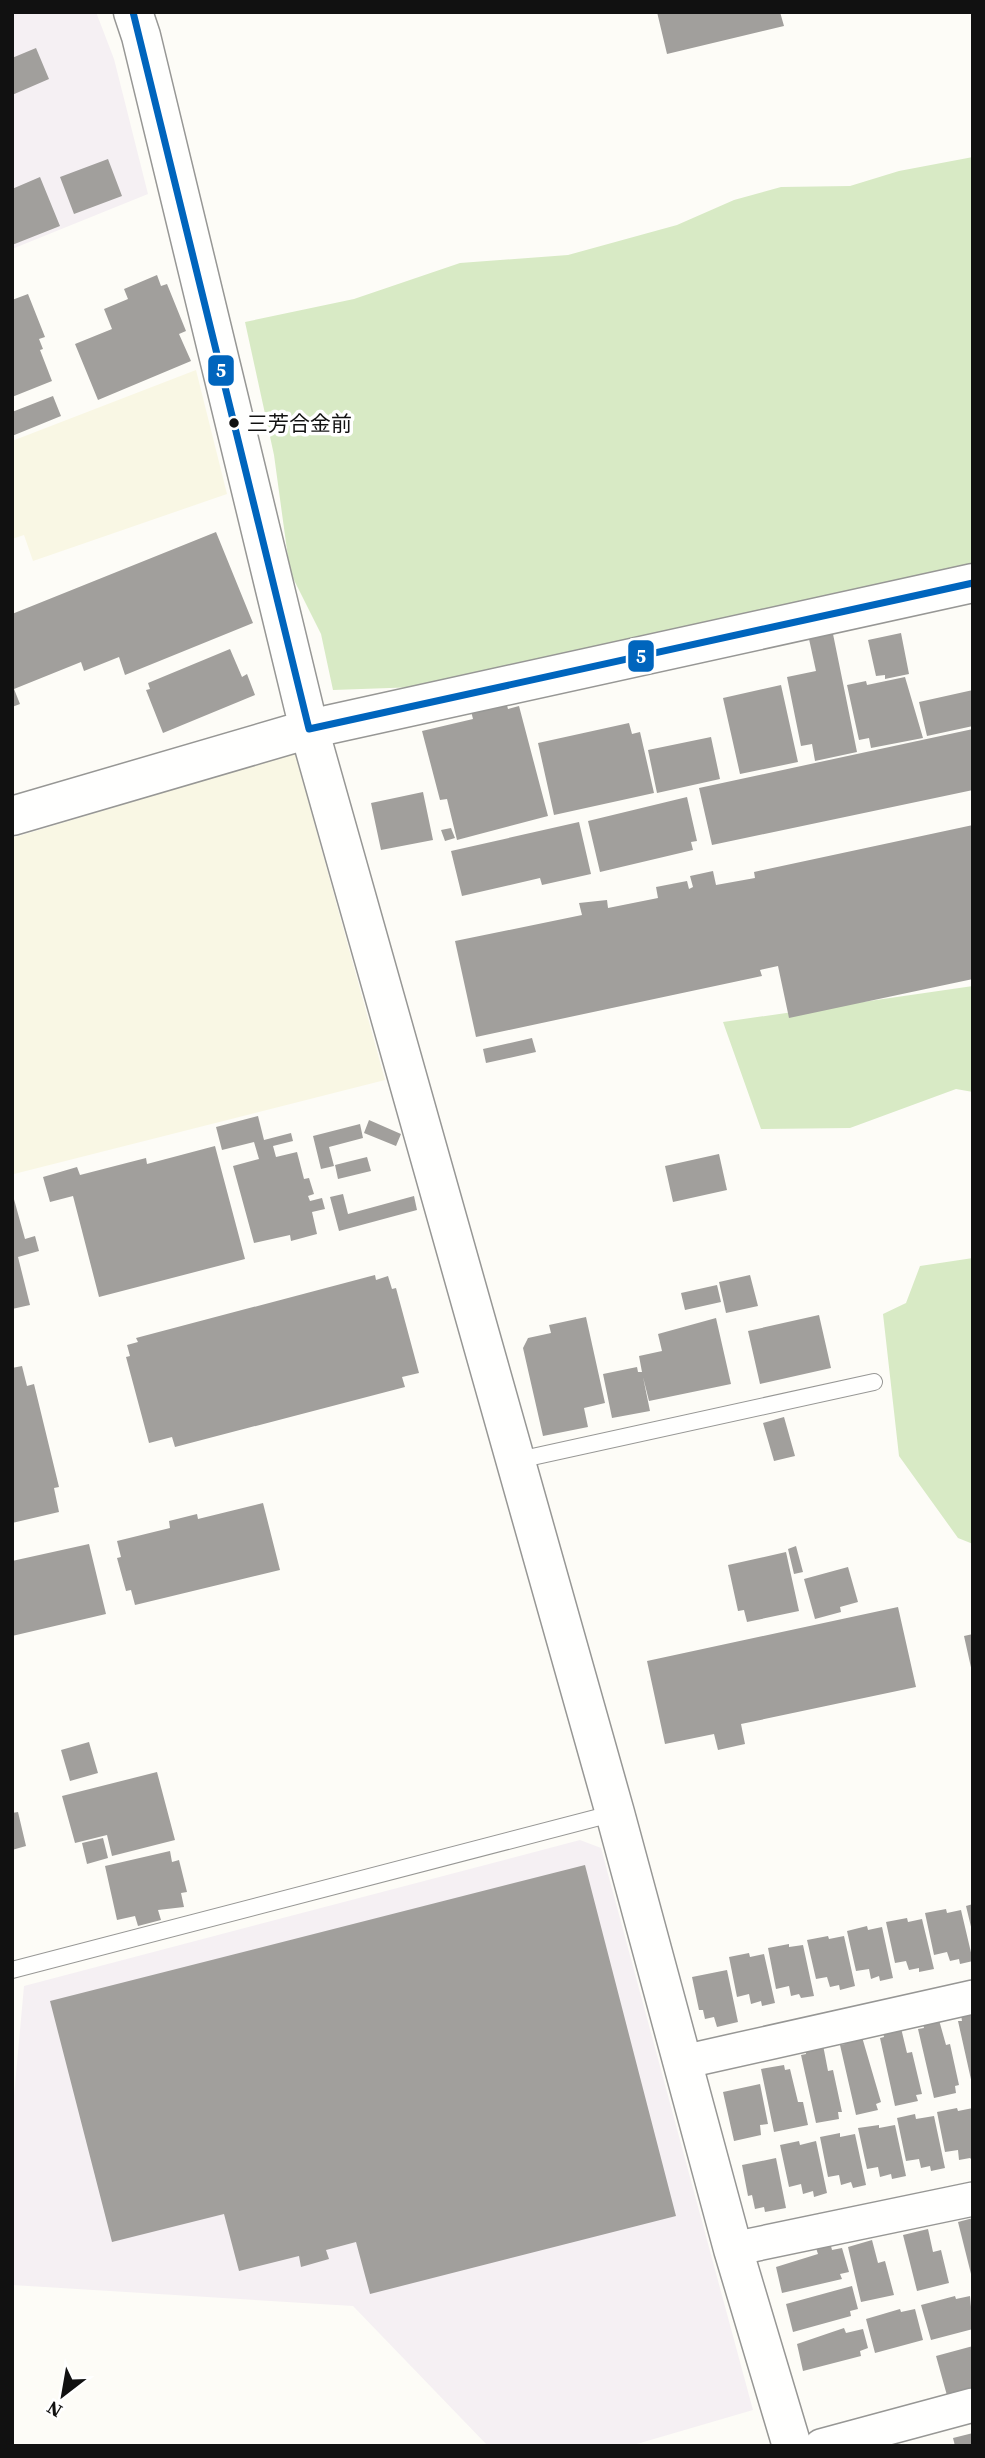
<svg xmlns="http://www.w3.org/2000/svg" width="985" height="2458" font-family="'Source Serif 4','Noto Sans JP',serif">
  <rect width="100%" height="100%" fill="#fdfcf7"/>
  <path fill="#f5f0f3" d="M12,12h84l18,47 34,135 -136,55z
    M580,1840l21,8 152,562 -123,36h-142l-135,-140 -341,-21v-167l12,-132z"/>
  <path fill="#f9f7e4" d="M196,370l31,124 -194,67 -9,-26 -12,4v-98z
    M295,753l90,327 -371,94 -2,-336z"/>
  <path fill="#d8eac5" d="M973,157v406l-555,124 -85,3 -12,-56 -31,-62 -16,-117 -29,-133 109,-23 106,-36 108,-8 109,-30 57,-25 47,-13 69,-1 49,-15z
    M973,986v106l-17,-3 -106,39 -89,1 -38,-107z
    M973,1258v286l-15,-6 -59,-82 -16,-142 23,-11 14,-37z"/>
  <path fill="#a19f9c" d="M657,12h123l4,14 -117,28z
    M36,48l13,31 -37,16v-37z
    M108,159l14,37 -48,18 -14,-37z
    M40,177l20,49 -48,19v-56z
    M157,275l4,11 6,-2 19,47 -7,3 12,27 -93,39 -23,-56 37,-15 -8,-20 24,-10 -4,-10z
    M28,294l17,43 -6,2 4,10 -3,1 12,31 -40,16v-97z
    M53,396l8,20 -49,20v-24z
    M216,532l37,91 -128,52 -6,-18 -35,14 -3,-9 -67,27 6,15 -8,3v-93z
    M901,633l8,41 -24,5v-4l-9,1 -8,-36z
    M833,634l24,118 -42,9 -3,-17 -11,2 -14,-69 29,-6 -7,-32z
    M230,649l12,28 5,-3 8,21 -92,38 -17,-43 4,-1 -2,-6z
    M905,677l18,61 -52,10 -2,-10 -10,2 -12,-55 19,-4 1,4z
    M781,685l17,77 -58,12 -17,-76z
    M973,690v36l-46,10 -8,-34z
    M506,702l2,7 11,-3 29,110 -91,24 -10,-41 -7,1 -18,-69 51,-12 -2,-8z
    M629,723l3,11 8,-2 14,61 -100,22 -16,-72z
    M973,729v61l-261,55 -13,-57z
    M711,737l9,42 -63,14 -9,-43z
    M423,792l10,48 -52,10 -10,-47z
    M687,797l10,44 -6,1 2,8 -93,22 -12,-51z
    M579,822l12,52 -49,11 -2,-7 -78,18 -11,-45z
    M973,825v154l-184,39 -11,-52 -18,4 2,6 -286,61 -21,-96 127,-26 -3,-12 28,-3 1,8 50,-10 -2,-11 31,-6 2,8 4,-2 -3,-11 23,-5 3,14 39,-7 -1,-6z
    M451,828l4,10 -10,3 -4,-11z
    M532,1038l4,14 -50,11 -3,-14z
    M258,1116l6,24 27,-7 2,8 -20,5 3,11 21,-5 7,27 5,-1 5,16 -6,2 2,5 12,-3 3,11 -13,3 5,22 -26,7 -1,-6 -36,8 -21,-77 26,-7 -5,-17 -32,8 -6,-23z
    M369,1120l32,14 -5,12 -32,-13z
    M360,1124l3,14 -34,9 5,19 -13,3 -8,-33z
    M215,1146l30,113 -146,38 -26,-101 -23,6 -7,-25 34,-10 3,8 66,-17 1,6z
    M719,1154l8,36 -54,12 -8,-36z
    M367,1157l4,14 -33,8 -3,-14z
    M12,1192l13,47 10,-3 4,15 -21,6 12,48 -18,4z
    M343,1194l5,20 66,-18 3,14 -78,21 -9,-34z
    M375,1275l1,5 12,-4 4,13 4,-1 23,85 -17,4 3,10 -230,60 -3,-10 -23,6 -23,-86 4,-1 -3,-11 11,-3 -2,-4z
    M750,1275l8,31 -32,7 -7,-31z
    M717,1285l4,17 -36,8 -4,-17z
    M819,1315l12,53 -71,16 -12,-53z
    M586,1317l19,86 -21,5 4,19 -45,9 -20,-88 5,-10 23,-5 -2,-8z
    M716,1318l15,66 -82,17 -6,-24 7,34 -38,7 -9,-44 34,-7 1,5h4l-3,-16 23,-5 -4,-17z
    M22,1366l5,20 7,-2 25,103 -5,1 5,24 -47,11v-155z
    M784,1417l11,39 -21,5 -11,-38z
    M263,1503l17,67 -145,35 -4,-15 -5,1 -9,-33 4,-1 -4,-16 53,-13 -1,-7 28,-7 1,5z
    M89,1544l17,70 -94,22v-75z
    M796,1546l7,26 -9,2 -6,-25z
    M786,1552l13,59 -52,11 -3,-12 -6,1 -10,-46z
    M848,1567l10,35 -18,5 1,5 -26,7 -11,-40z
    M898,1607l18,80 -175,37 4,20 -27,6 -4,-16 -49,10 -18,-83z
    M973,1634v38h-1l-8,-36z
    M89,1742l9,31 -28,8 -9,-31z
    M157,1772l18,68 -63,16 -5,-21 -32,8 -13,-47z
    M18,1812l8,34 -14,4v-37z
    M103,1838l5,20 -21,6 -5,-21z
    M170,1851l2,11 7,-2 8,32 -6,1 3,14 -26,3 3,10 -23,6 -3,-10 -18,4 -12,-54z
    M585,1865l91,351 -306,78 -14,-52 -30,8 3,9 -28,8 -2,-11 -60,15 -15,-57 -112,28 -62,-241z
    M973,1904v27h-1l-6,-25z
    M946,1909l1,4 14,-3 12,51 -13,3 -1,-5 -9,2 -3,-9 -13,3 -9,-42z
    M907,1918l1,4 14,-3 12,50 -15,3v-4l-10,2 -3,-9 -11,2 -9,-41z
    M867,1926l1,4 14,-3 11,51 -13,3 -1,-5 -8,3 -2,-10 -13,2 -9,-40z
    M828,1936l1,3 15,-3 11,50 -15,4 -1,-5 -9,2 -3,-10 -11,2 -9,-39z
    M789,1944v3l14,-2 11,51 -13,2 -2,-4 -8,2 -2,-10 -13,3 -8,-41z
    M749,1953l1,4 14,-3 11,49 -13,3 -1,-5 -10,3 -2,-10 -12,3 -8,-40z
    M727,1970l11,52 -21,5 -3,-10 -9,2 -2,-9h-4l-7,-33z
    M973,2013v71h-1l-14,-63h4l-1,-6z
    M939,2020l7,25 4,-1 9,41 -4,1 1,7 -22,5 -16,-69 6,-1 -1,-4z
    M901,2028l6,25 5,-1 10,42 -6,1 2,6 -23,5 -15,-68 4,-1 -1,-5z
    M862,2037l19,65 -5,2 2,6 -22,5 -16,-70 5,-1 -1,-3z
    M823,2045l5,26 5,-1 9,42h-4l1,7 -23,4 -15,-68 5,-1 -1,-5z
    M784,2065l1,5 5,-1 8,33h5l5,23 -34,7 -13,-63z
    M760,2084l8,40 -8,1 1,10 -27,6 -11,-49z
    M957,2108l1,3 15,-3v53l-3,-3 -11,2 -1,-10 -13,2 -8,-40z
    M915,2114l1,5 18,-3 11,52 -14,3 -1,-5 -9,2 -2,-9 -13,2 -9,-43z
    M879,2125v3l16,-3 11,51 -14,3 -1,-5 -11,3 -2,-10 -11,2 -9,-41z
    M840,2133v4l15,-3 11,51 -13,3 -2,-6 -10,3 -2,-10 -11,2 -8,-40z
    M799,2141l1,4 16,-4 11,52 -13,4 -1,-6 -10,3 -2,-10 -12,3 -9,-42z
    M776,2158l10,50 -21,4 -1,-5 -9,2 -3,-14 -4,1 -6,-31z
    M973,2218v59l-1,1 -14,-56z
    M928,2229l5,23 8,-2 8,33 -32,8 -14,-56z
    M872,2240l6,23 7,-2 9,34 -33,7 -13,-55z
    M830,2242l2,8 10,-2 7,24 -9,2 2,5 -60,14 -6,-26 42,-13 -3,-9z
    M852,2286l6,23 -8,2 1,5 -58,16 -7,-28z
    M955,2296l1,3 14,-3 3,33 -42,11 -10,-35z
    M900,2309l1,3 14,-3 8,31 -48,13 -9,-34z
    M844,2328l2,5 17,-4 5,19 -8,3 1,5 -58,15 -6,-27z
    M973,2346v47l-25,6 -12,-43z
    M973,2433v13h-18l-2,-8z"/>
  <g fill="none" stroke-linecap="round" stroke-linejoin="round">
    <defs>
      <path id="service" d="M514,1461l360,-79
        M12,1970l603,-157"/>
      <path id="minor" d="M683,2062l290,-65
        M733,2249l240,-50
        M821,2446l152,-41"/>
      <path id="tertiary" d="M133,12l8,24 168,693 306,1084 118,436 59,197
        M12,816l297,-87 664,-146"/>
    </defs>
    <use href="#service" stroke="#979795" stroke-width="18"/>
    <use href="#minor" stroke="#979795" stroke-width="36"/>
    <use href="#tertiary" stroke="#979795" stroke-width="41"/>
    <use href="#service" stroke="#fffffe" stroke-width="16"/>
    <use href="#minor" stroke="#fffffe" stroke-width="33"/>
    <use href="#tertiary" stroke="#fffffe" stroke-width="38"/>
    <defs>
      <path id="bus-1" d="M133,12l176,717
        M309,729l664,-146"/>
    </defs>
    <use href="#bus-1" stroke="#fff" stroke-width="12"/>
    <use href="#bus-1" stroke="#0065bd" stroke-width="7"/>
  </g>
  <circle fill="#111" stroke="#fff" stroke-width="2.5" cx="234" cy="423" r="6"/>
  <g text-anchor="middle" stroke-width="7" stroke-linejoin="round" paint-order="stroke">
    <g font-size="21" fill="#111" stroke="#fff" text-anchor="start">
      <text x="247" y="431">三芳合金前</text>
    </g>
  </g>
  <g stroke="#fff" stroke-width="2.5">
    <rect x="207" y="354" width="28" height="33" rx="7" fill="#0065bd"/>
    <rect x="627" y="639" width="28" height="34" rx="7" fill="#0065bd"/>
  </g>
  <g font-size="19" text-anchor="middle" font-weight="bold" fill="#fff">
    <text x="221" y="377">5</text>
    <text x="641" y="663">5</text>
  </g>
  <rect width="985" height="2458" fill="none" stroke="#111111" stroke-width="28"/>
  <g transform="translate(63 2395) rotate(211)" stroke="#ffffff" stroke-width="5" paint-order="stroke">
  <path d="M0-5L12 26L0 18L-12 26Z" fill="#111111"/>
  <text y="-10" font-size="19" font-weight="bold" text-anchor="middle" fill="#111111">N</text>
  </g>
</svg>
